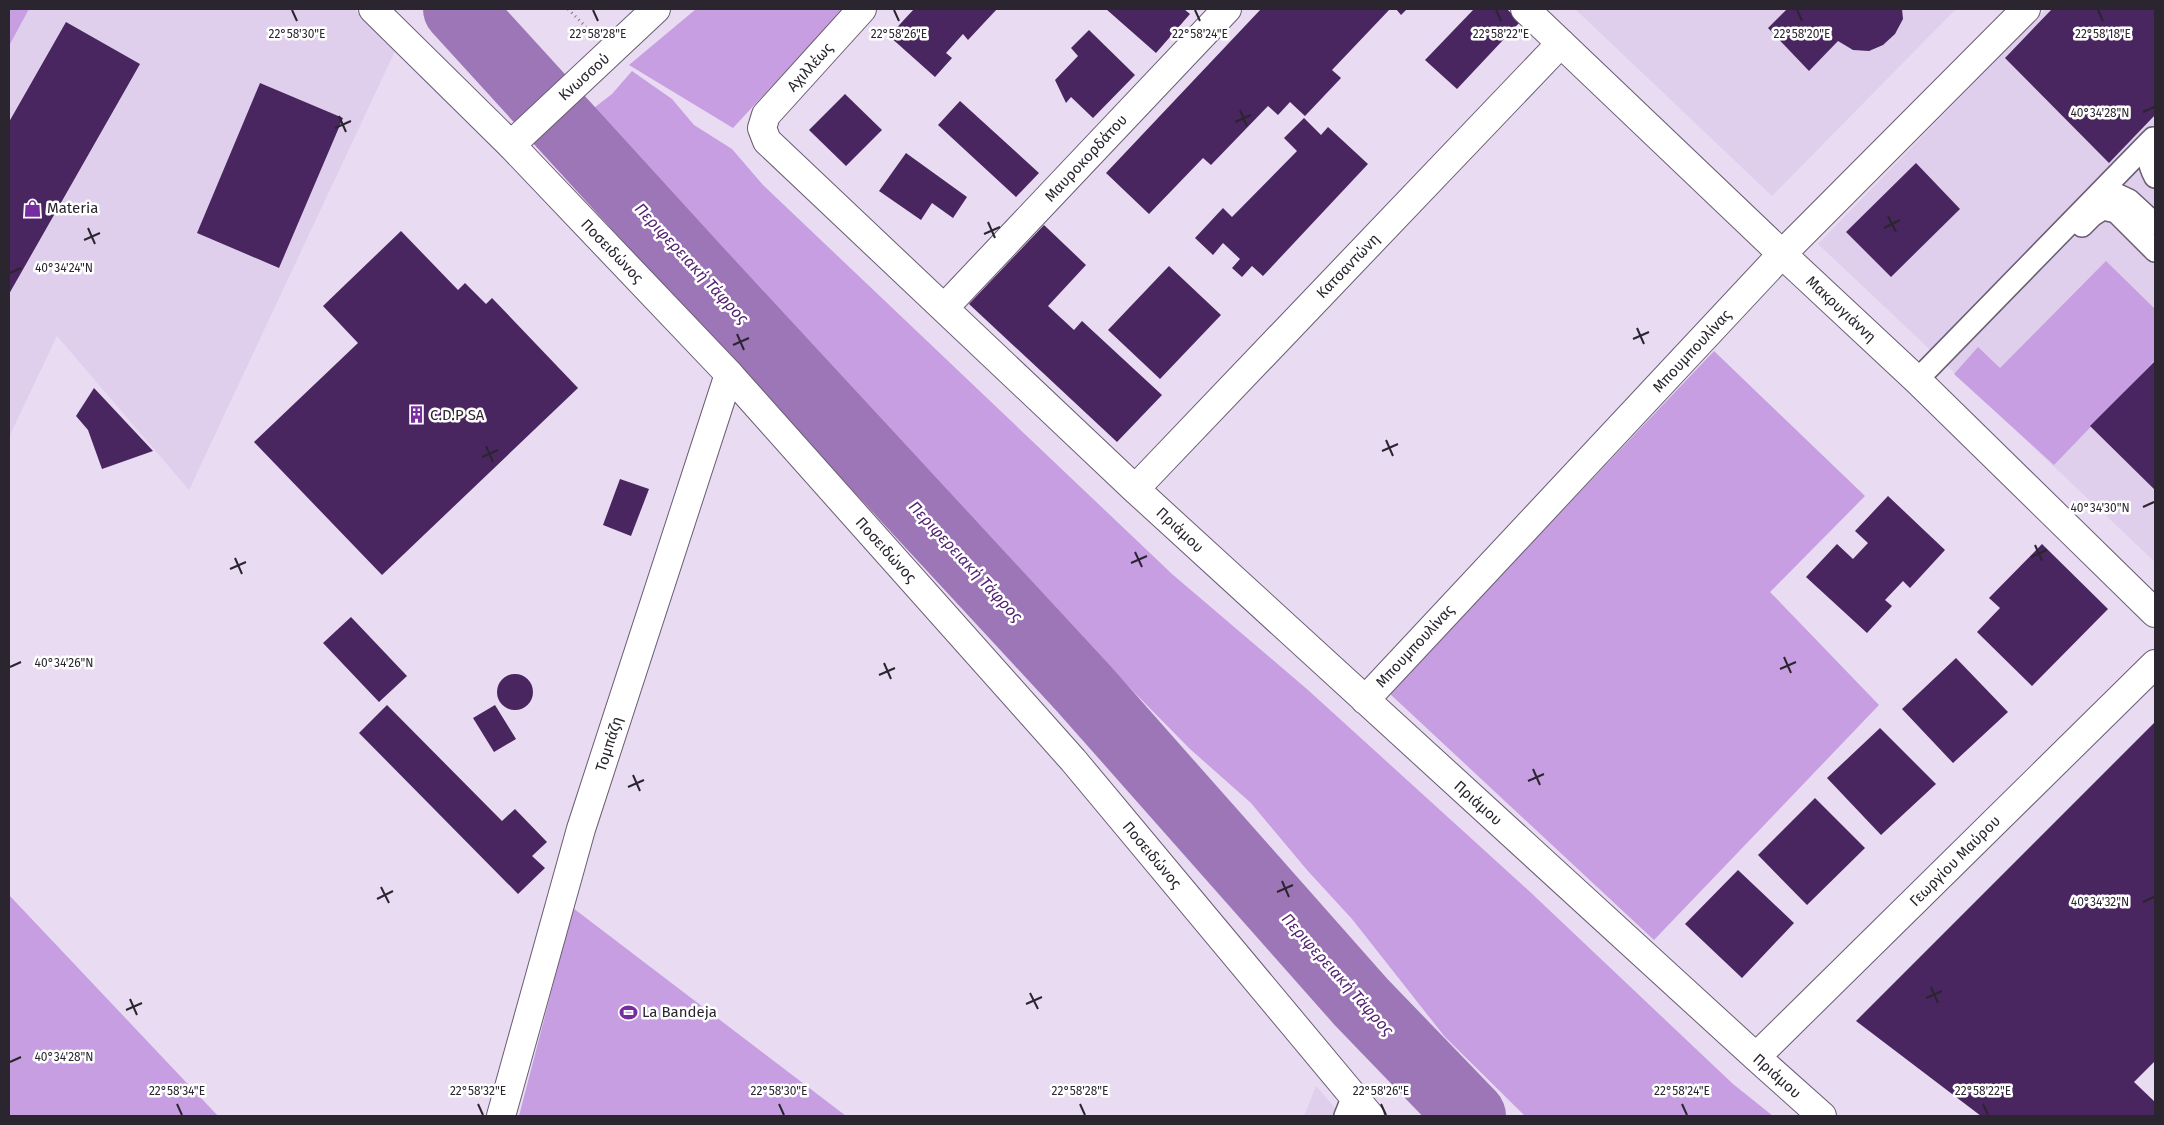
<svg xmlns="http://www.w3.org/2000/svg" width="2164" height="1125" font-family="'Fira Sans',sans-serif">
  <rect width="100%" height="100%" fill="#e8dbf2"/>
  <path fill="#dfcfec" d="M29,9h325l42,40 -207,441 -132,-154 -48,101v-391z
    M1575,9h381l-184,187z
    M2046,9h109v553l-337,-318z
    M1316,1086l26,30h-38z"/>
  <path fill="#c69ee1" d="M9,9h20l-20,37z
    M696,9h147l-110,119 -104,-63z
    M632,71l40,28 22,26 38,24 31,36 409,389 136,116 220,200 205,194 40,32h-248l-80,-79 -93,-118 -45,-49 -56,-67 -61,-54 -245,-249 -359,-386 26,-20z
    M2106,261l49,48v51l-101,105 -100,-91 24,-27 22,21z
    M1714,351l151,145 -95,96 109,113 -225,235 -265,-247z
    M9,895l209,221h-209z
    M573,908l273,208h-327z"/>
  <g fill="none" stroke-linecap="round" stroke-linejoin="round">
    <path stroke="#9d76b7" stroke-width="70" d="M458,9l242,265 384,415 277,313 110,114"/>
  </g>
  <path fill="#4a2660" d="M914,9h83l-29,31 -5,-6 -17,19 6,5 -17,19 -46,-41z
    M1106,9h78l6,5 -34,39z
    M1261,9h129l-58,61 9,8 -36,38 -15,-14 -12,13 -10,-9 -57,59 -8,-7 -54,56 -43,-41z
    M1396,9h11l-6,6z
    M1474,9h33l13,13 -63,67 -32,-29z
    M1787,9h115l1,10 -8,15 -12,11 -14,6 -16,-1 -15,-9 -29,30 -41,-43z
    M2052,9h103v106l-46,48 -104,-105z
    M66,22l74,42 -131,230v-172z
    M1089,30l46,45 -42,43 -22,-21 -5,6 -11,-23 23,-24 -7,-8z
    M260,83l83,35 -64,150 -82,-35z
    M845,94l37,36 -36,36 -37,-36z
    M960,101l79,72 -23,24 -78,-72z
    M1304,118l17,17 7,-8 40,37 -105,112 -11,-10 -10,11 -10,-9 8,-9 -17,-16 -10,12 -18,-17 28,-30 9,9 65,-66 -13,-13z
    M906,153l61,44 -14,21 -21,-15 -11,17 -42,-29z
    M1916,163l44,46 -69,68 -45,-45z
    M1044,225l42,40 -38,41 26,24 8,-9 80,74 -45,47 -148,-138z
    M401,231l57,59 7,-7 21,21 6,-6 86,90 -196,187 -128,-133 104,-99 -35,-37z
    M1169,266l52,49 -61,64 -52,-49z
    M2155,361v129l-65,-64z
    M94,388l59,63 -51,18 -14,-39 -12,-14z
    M620,479l29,10 -18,47 -28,-11z
    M1888,496l57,54 -35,38 -7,-7 -18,19 7,6 -25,27 -61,-56 31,-33 16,15 15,-16 -13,-12z
    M2042,544l66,65 -76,77 -55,-54 23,-24 -11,-10z
    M351,617l56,59 -28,26 -56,-59z
    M1956,658l52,54 -55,51 -51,-54z
    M497 692a18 18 0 1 1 36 0a18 18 0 1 1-36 0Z
    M387,705l115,116 13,-12 32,33 -15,14 13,12 -27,26 -159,-161z
    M495,705l21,34 -22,13 -21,-34z
    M2155,722v339l-21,21 21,20v14h-174l-125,-95z
    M1880,728l56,56 -55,51 -54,-57z
    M1815,798l50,50 -58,57 -49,-50z
    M1738,870l56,53 -52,55 -57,-54z"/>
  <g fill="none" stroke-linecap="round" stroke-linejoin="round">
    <defs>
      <path id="service" d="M2153,138c-9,10 -4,28 2,39
        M2098,195l16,-2 15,7 26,24
        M2082,226l10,-10 11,-7 13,3 39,39
        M1917,380l234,-240
        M1345,1116l8,-20"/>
      <path id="minor" d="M862,9l-96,106 -4,13 5,13 368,348 621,568 66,59
        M1525,9l257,245 135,126 238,233
        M511,145l145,-136
        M945,307l282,-298
        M1135,489l426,-446
        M1365,700l417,-446 244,-245
        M1756,1057l399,-393
        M501,1116l80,-287 148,-455"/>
      <path id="tertiary" d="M373,9l138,136 218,229 344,386 297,356"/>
    </defs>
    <use href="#service" stroke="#695d71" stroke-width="24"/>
    <use href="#minor" stroke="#695d71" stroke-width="30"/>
    <use href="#tertiary" stroke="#695d71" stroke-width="30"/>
    <path stroke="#807887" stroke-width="3" stroke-dasharray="1 4" stroke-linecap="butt" d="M568,9l18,18"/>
    <use href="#service" stroke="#fff" stroke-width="21"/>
    <use href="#minor" stroke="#fff" stroke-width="28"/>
    <use href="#tertiary" stroke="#fff" stroke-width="28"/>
  </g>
  <path fill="none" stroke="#2a252e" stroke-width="2" d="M292,10l5,11M593,10l5,11M894,10l5,11M1195,10l5,11M1496,10l5,11M1797,10l5,11M2098,10l5,11M1240,110l7,16M2143,112l11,-5M339,116l7,16M1235,122l16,-7M335,128l16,-7M1888,216l8,16M988,222l7,16M88,228l7,16M1884,228l16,-8M984,234l16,-7M84,240l16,-7M10,273l11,-5M1637,328l7,16M737,334l7,16M1633,339l16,-7M733,345l16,-7M1386,440l7,16M486,446l7,16M1382,451l16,-7M482,457l16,-7M2143,507l11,-5M2035,545l7,16M1135,552l7,15M2031,557l16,-7M235,558l7,16M1131,563l16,-7M230,569l16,-7M1784,657l7,16M884,663l7,16M10,667l11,-5M1780,669l16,-7M879,675l16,-7M1533,769l7,16M633,775l7,16M1528,781l16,-7M628,787l16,-7M1282,881l7,16M381,887l8,16M1277,892l16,-7M377,899l16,-8M2143,902l11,-5M1931,987l7,16M1030,993l8,16M1926,998l16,-7M130,999l7,16M1026,1004l16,-7M126,1010l16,-7M10,1062l11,-5M177,1104l5,11M478,1104l5,11M779,1104l5,11M1080,1104l5,11M1381,1104l5,11M1682,1104l5,11M1983,1104l5,11"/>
  <defs>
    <symbol id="shop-bare" viewBox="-9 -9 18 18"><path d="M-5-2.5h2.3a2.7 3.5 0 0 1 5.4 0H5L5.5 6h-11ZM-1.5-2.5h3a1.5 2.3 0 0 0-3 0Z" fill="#772d9f" stroke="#fff" stroke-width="2.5" paint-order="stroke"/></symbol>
    <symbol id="building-bare" viewBox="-9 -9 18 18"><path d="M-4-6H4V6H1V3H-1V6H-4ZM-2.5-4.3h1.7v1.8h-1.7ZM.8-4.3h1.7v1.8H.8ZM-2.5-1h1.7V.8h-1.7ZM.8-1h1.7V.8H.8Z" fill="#772d9f" stroke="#fff" stroke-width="2.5" paint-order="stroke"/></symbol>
    <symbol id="stadium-bare" viewBox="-9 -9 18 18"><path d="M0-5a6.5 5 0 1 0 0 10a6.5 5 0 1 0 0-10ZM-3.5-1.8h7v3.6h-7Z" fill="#772d9f" stroke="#fff" stroke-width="2.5" paint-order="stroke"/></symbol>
  </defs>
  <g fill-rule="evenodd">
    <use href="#shop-bare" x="20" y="196" width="25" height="25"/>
    <use href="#building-bare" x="404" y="402" width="25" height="25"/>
    <use href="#stadium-bare" x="616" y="1000" width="25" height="25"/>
  </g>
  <g text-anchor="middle" stroke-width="5" stroke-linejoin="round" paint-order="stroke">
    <g font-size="15" fill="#2a252e" stroke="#fff">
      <text transform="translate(810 67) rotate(-48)" y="5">Αχιλλέως</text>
      <text transform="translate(584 77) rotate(-42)" y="5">Κνωσσού</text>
      <text transform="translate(1086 158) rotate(-47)" y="5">Μαυροκορδάτου</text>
      <text transform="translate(612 251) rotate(46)" y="5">Ποσειδώνος</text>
      <text transform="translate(1348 266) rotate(-46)" y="5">Κατσαντώνη</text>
      <text transform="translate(1841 309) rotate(43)" y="5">Μακρυγιάννη</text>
      <text transform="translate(1692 351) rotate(-47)" y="5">Μπουμπουλίνας</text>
      <text transform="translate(1180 530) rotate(43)" y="5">Πριάμου</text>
      <text transform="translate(886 550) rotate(48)" y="5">Ποσειδώνος</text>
      <text transform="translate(1415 646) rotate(-47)" y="5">Μπουμπουλίνας</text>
      <text transform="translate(609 744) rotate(-72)" y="5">Τομπάζη</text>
      <text transform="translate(1478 803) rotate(42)" y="5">Πριάμου</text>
      <text transform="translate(1152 855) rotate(50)" y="5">Ποσειδώνος</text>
      <text transform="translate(1955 861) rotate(-45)" y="5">Γεωργίου Μαύρου</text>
      <text transform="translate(1777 1076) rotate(42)" y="5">Πριάμου</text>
    </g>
    <g font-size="15" fill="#2a252e" stroke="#fff" text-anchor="start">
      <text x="47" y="213">Materia</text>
      <text x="430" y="420">C.D.P SA</text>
      <text x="642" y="1017">La Bandeja</text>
    </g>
    <g font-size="16" font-style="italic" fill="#552272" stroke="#fff">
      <text transform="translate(692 263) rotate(47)" y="6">Περιφερειακή Τάφρος</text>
      <text transform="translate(966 561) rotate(47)" y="6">Περιφερειακή Τάφρος</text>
      <text transform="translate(1338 974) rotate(48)" y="6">Περιφερειακή Τάφρος</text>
    </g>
  </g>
  <g font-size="12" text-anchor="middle" fill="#2a252e" stroke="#fff" stroke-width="5" stroke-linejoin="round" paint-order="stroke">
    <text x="297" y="38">22°58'30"E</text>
    <text x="598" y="38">22°58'28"E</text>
    <text x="899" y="38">22°58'26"E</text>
    <text x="1200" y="38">22°58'24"E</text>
    <text x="1501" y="38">22°58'22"E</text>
    <text x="1802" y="38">22°58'20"E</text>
    <text x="2103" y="38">22°58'18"E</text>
    <text x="2100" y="117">40°34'28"N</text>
    <text x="64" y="272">40°34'24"N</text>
    <text x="2100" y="512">40°34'30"N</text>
    <text x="64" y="667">40°34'26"N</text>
    <text x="2100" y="906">40°34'32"N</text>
    <text x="64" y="1061">40°34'28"N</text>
    <text x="177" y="1095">22°58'34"E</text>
    <text x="478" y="1095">22°58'32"E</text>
    <text x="779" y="1095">22°58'30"E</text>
    <text x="1080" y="1095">22°58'28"E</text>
    <text x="1381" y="1095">22°58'26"E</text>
    <text x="1682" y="1095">22°58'24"E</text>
    <text x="1983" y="1095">22°58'22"E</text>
  </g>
  <rect width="2164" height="1125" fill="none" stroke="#2a252e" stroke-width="20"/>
</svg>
